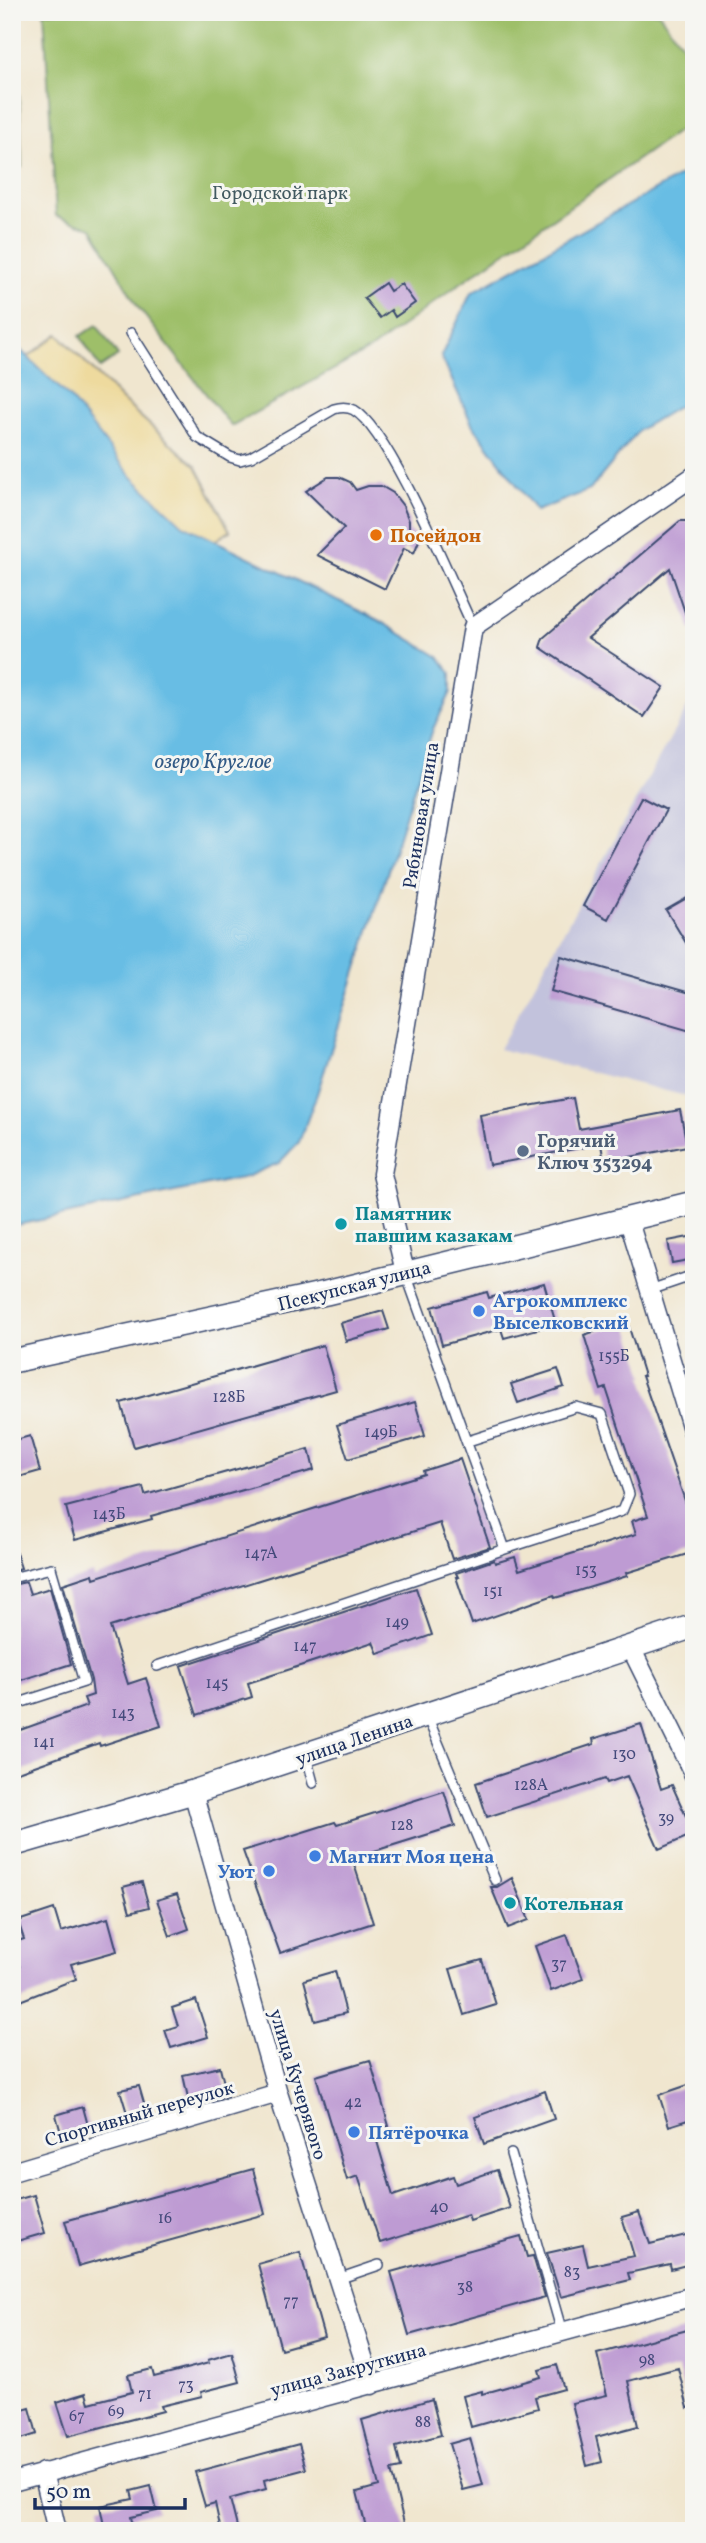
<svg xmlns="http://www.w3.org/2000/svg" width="706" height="2543" font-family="Vollkorn,serif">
  <rect width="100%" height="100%" fill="#f6f6f2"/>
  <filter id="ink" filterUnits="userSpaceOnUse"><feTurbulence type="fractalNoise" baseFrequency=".0143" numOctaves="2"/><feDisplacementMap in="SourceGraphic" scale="14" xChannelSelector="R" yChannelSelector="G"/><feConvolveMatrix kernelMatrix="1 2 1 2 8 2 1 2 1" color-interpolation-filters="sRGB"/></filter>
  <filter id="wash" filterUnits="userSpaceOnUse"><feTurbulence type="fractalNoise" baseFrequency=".00686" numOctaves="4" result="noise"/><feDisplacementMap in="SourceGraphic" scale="28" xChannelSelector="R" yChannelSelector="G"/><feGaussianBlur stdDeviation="1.57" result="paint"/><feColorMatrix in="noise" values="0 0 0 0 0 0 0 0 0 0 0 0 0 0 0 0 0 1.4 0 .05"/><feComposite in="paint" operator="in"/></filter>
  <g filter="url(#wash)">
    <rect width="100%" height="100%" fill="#f0e6cf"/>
    <path fill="#c2c2dc" d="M694,695v403l-195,-49 154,-280z"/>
    <path fill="#9ebf69" stroke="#5c7764" stroke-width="2" d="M44,12h614l36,49v59l-232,162 -91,67 -140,77 -93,-119 -46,-79 -36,-12z
      M12,95h7l3,72 -10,1z
      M97,325l21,31 -18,12 -20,-32z"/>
    <path fill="#eeda9e" stroke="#84847e" stroke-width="2" d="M58,334l65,67 73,65 34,65 -18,12 -39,-9 -145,-177z"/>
    <path fill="#68bde4" stroke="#4276a1" stroke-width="2" d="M694,168v229l-55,33 -49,60 -54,21 -64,-87 -31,-68 30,-63z
      M12,342l58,56 63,80 50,47 195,95 61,37 12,16v19l-18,37 -116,365 -18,48 -20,21 -33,14 -234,49z"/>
    <g id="blocks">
      <path fill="#be9bd3" d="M385,283l5,8 11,-7 14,19 -20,14 -4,-7 -11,8 -16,-20z
        M328,477h11l11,5 6,8 12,-4h13l12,7 10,13 6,15v10l11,7 -6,15 -10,-5 -19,41 -68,-34 27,-27 -38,-37z
        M680,521h7l7,5v103l-3,1 -21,-62 -82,70 76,49 -20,30 -104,-70 3,-9z
        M641,797l25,13 -58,109 -25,-13z
        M694,894v62l-28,-46z
        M561,956l133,38v38l-143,-41z
        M573,1098l6,31 101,-19 7,36 -83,16 -3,-18 -112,21 -9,-50z
        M694,1236v23l-22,4 -4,-22z
        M544,1283l12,41 -52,14 -3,-9 -59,16 -10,-38 55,-15 2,6z
        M383,1311l6,18 -43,12 -5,-18z
        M627,1321l17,55h-2l52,151v25l-68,21 1,3 -72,22 -1,-3 -82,29 -16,-47h2l-2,-4 38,-13 1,3 20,-6 4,13 117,-36 -4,-13 16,-5 -42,-128 -5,2 -17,-55z
        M323,1345l13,45 -202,57 -13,-44z
        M558,1369l6,18 -46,16 -7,-19z
        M415,1402l10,34 -77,23 -11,-34z
        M30,1436l10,35 -28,8v-38z
        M309,1449l5,21 -163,46 1,3 -77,21 -9,-33 77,-20 2,8z
        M460,1459l30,88 -38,12 -12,-36 -330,104 18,57 18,-6 15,48 -61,20 -1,-3 -87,31v-41l75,-27 -3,-8 9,-3 -2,-15 -28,-96 30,-10 1,4 330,-104 -1,-3z
        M12,1550h3l6,18 -9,3z
        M26,1582l4,12 20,-6 21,76 -56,18 -3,-8v-89z
        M416,1588l16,47 -54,19 -5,-12 -125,41 4,14 -55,18 -16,-49z
        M641,1724l20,65 11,-4 22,49 -35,15 -32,-73 -20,7 -2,-4 -118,38 -11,-34 118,-39 -1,-5z
        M444,1791l11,35 -103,32 21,65 -93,30 -37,-102 92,-29 2,3z
        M512,1878l17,42 -21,8 -17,-41h6z
        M142,1882l7,25 -19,5 -7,-25z
        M177,1894l12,35 -19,7 -13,-36z
        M54,1909l7,23 47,-14 9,33 -46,13 5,15 -64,25v-31l8,-5 -8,-25 12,-4 -6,-18z
        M567,1935l16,44 -32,12 -16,-45z
        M482,1960l14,45 -32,10 -14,-46z
        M335,1971l11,42 -31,8 -11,-41z
        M196,2000l12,37 -37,11 -6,-18 13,-4 -6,-18z
        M370,2060l19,66 -15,5 19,65 60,-20 3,8 41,-14 13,38 -40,13 -2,-6 -88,28 -22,-67 -11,4 -31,-104z
        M220,2067l7,29 -37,11 -7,-32z
        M694,2083v35l-25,8 -10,-31z
        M139,2086l9,31 -18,6 -10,-33z
        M545,2091l9,28 -70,25 -9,-27z
        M83,2107l7,26 -27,7 -7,-25z
        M253,2169l12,45 -187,52 -13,-45z
        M34,2195l11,38 -28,8 -5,-17v-23z
        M639,2212l11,32 44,-11v30l-23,6 -1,-5 -42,9 2,7 -69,17 -14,-44 36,-8 5,21 46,-10 -12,-39z
        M521,2236l6,21 6,-1 12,41 -136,38 -18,-63z
        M300,2252l24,85 -43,12 -23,-85z
        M691,2329l3,12v66l-6,1 -10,-40 -50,13 10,45 -42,11 6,25 -15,4 -15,-63 35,-8 -10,-41z
        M232,2353l8,29 -39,10 1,4 -41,10 2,5 -95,25 -11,-34 29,-9 3,10 43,-11 -4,-17 24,-6 2,8 55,-14 -1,-3z
        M557,2365l7,24 -29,8 3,11 -67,19 -8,-31 19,-5v3l59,-17 -2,-7z
        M432,2399l9,36 -45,12 5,21 -10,2 15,61h-39l-10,-39 22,-6 -17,-66z
        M30,2408l7,26 -25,8v-29z
        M470,2438l13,47 -20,5 -14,-46z
        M299,2444l7,25 -42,11 2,9 -36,10 8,32h-17l-6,-28 -10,3 -10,-34z
        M151,2486l6,25 -26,6 3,14h-29l-5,-25 33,-7 -2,-8z"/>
    </g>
  </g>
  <g filter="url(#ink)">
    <use href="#blocks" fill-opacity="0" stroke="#3b4a6f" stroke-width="2"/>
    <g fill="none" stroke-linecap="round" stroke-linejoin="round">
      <defs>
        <path id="service" d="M131,333l66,104 33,20 10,3 11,-3 83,-48c7,-2 14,-2 20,1 36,21 98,173 119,217
          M650,1290l44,-15
          M468,1441l108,-34 26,7 27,80 -7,17 -117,38
          M12,1578l39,-10 33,114 -71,23 -1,-2
          M157,1666l348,-117 -99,-275
          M427,1716l68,164
          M306,1757l7,26
          M511,2154l51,178
          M338,2279l41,-14"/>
        <path id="minor" d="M628,1218l66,218
          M405,1272l-23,-98 91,-547 221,-151
          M630,1646l64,129
          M193,1792l85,301 94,292
          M12,2172l266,-79
          M43,2472l14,59
          M12,2482l682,-186"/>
        <path id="tertiary" d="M12,1361l314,-68 368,-90
          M12,1845l181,-53 501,-166"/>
      </defs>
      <use href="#service" stroke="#3b4a6f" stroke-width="12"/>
      <use href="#minor" stroke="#3b4a6f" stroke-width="21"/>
      <use href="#tertiary" stroke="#3b4a6f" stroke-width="26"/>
      <use href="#service" stroke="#fff" stroke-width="9"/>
      <use href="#minor" stroke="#fff" stroke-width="18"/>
      <use href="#tertiary" stroke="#fff" stroke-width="23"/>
    </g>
  </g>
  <circle fill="#e8710a" stroke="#f6f6f2" stroke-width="2.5" cx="376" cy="535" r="7"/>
  <circle fill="#5c6f8a" stroke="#f6f6f2" stroke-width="2.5" cx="523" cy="1151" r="7"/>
  <g fill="#0f9aa8" stroke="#f6f6f2" stroke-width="2.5">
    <circle cx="341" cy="1224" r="7"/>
    <circle cx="510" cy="1903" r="7"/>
  </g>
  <g fill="#3f7fe0" stroke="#f6f6f2" stroke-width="2.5">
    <circle cx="479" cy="1311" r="7"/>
    <circle cx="315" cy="1856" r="7"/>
    <circle cx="269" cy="1871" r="7"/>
    <circle cx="354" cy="2132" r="7"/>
  </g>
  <g text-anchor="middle" stroke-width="6" stroke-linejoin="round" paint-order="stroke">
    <g font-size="16" fill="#444a7b">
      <text x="614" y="1361">155Б</text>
      <text x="229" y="1402">128Б</text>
      <text x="381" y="1437">149Б</text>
      <text x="109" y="1519">143Б</text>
      <text x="261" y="1558">147А</text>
      <text x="586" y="1575">153</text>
      <text x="493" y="1596">151</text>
      <text x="397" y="1627">149</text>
      <text x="305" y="1651">147</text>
      <text x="217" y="1688">145</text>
      <text x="123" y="1718">143</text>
      <text x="44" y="1747">141</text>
      <text x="624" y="1759">130</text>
      <text x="531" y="1790">128А</text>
      <text x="666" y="1823">39</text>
      <text x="402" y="1830">128</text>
      <text x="559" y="1969">37</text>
      <text x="353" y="2107">42</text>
      <text x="439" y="2212">40</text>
      <text x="165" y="2223">16</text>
      <text x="572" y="2277">83</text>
      <text x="465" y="2292">38</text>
      <text x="291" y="2306">77</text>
      <text x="647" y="2365">98</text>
      <text x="186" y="2390">73</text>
      <text x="145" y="2399">71</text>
      <text x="116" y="2416">69</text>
      <text x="77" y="2421">67</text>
      <text x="423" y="2427">88</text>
    </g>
    <g font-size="19" fill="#425a61" stroke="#f6f6f2">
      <text x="280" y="199">Городской парк</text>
    </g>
    <g font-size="19" font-weight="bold" fill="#c56008" stroke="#f6f6f2" text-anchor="start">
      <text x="390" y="542">Посейдон</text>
    </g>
    <g font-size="19" fill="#1b2f5e" stroke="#f6f6f2">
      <text transform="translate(420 815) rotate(-81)" y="7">Рябиновая улица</text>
      <text transform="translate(354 1285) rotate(-14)" y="7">Псекупская улица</text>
      <text transform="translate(354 1739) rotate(-19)" y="7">улица Ленина</text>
      <text transform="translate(299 2084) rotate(73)" y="7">улица Кучерявого</text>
      <text transform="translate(139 2113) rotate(-16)" y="7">Спортивный переулок</text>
      <text transform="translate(348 2369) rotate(-15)" y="7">улица Закруткина</text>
    </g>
    <g font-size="19" font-weight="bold" fill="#4e5e75" stroke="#f6f6f2" text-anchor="start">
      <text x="537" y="1147">Горячий<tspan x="537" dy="22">Ключ 353294</tspan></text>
    </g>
    <g font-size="19" font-weight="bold" fill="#0d838f" stroke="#f6f6f2" text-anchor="start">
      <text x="355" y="1220">Памятник<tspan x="355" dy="22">павшим казакам</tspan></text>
      <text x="524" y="1910">Котельная</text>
    </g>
    <g font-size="19" font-weight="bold" fill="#366cbe" stroke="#f6f6f2" text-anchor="start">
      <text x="493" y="1307">Агрокомплекс<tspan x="493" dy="22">Выселковский</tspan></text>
      <text x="329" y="1863">Магнит Моя цена</text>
      <text x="255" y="1878" text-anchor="end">Уют</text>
      <text x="368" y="2139">Пятёрочка</text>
    </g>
    <g font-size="21" font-style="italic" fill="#325a86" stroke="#f6f6f2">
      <text x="213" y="768">озеро Круглое</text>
    </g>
  </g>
  <rect width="706" height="2543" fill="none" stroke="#f6f6f2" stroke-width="42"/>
  <path d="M35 2498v10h150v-10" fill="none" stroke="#1b2f5e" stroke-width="3.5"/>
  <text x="46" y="2498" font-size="21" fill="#1b2f5e" stroke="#f6f6f2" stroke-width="5" paint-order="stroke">50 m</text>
</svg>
